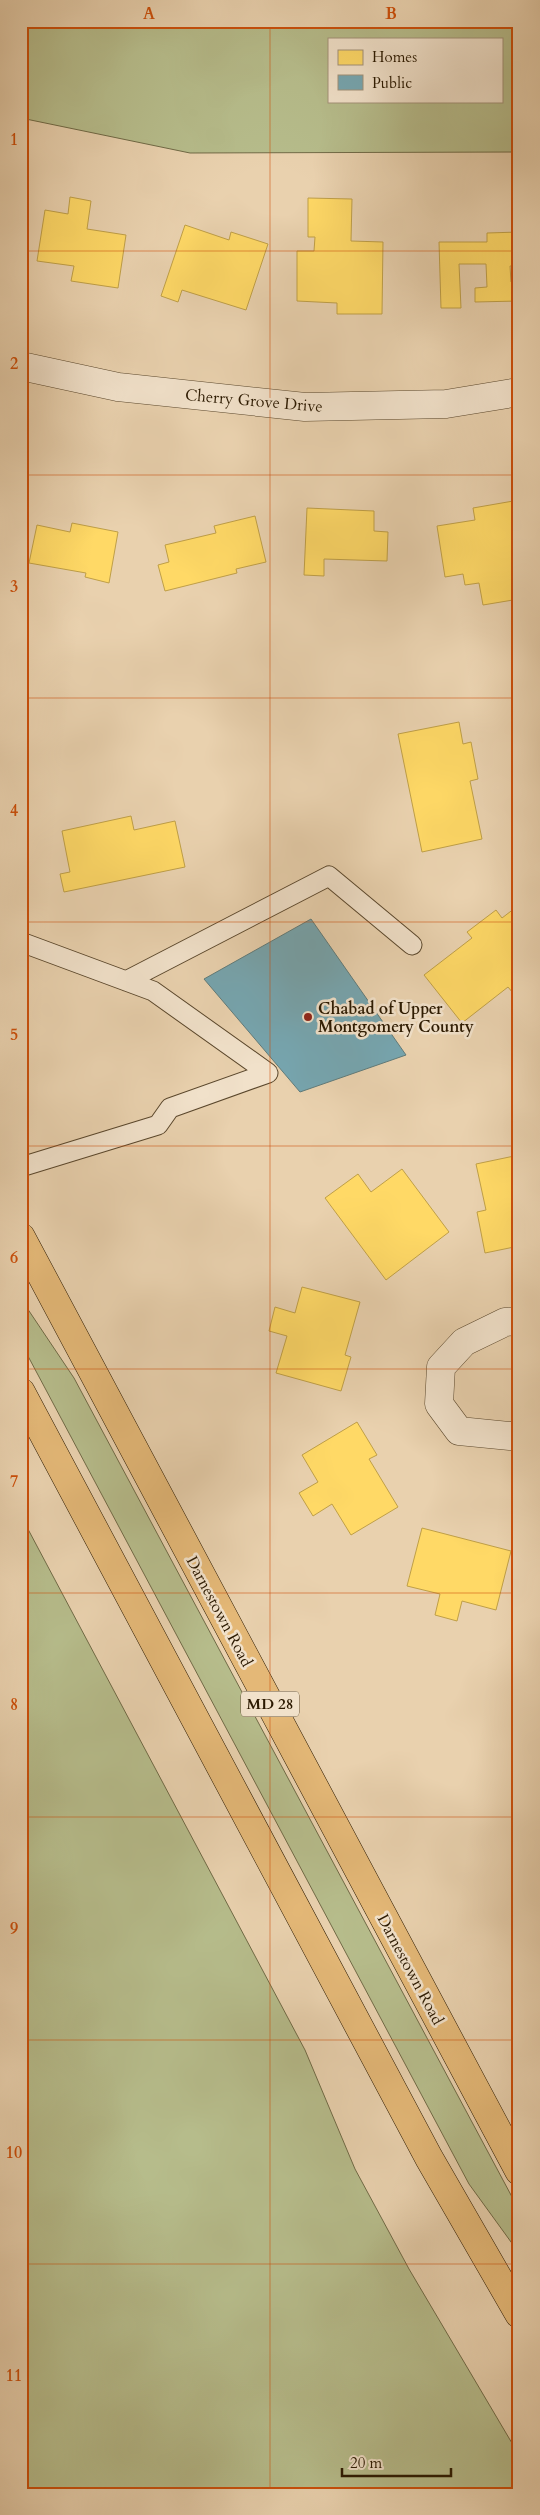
<svg xmlns="http://www.w3.org/2000/svg" width="540" height="2515" font-family="Cardo,serif">
  <rect width="100%" height="100%" fill="#e9d1ae"/>
  <filter id="stains"><feTurbulence type="fractalNoise" baseFrequency=".004" numOctaves="4"/><feColorMatrix values="0 0 0 0 .2 0 0 0 0 .09 0 0 0 0 .02 0 0 0 .5 -.17"/></filter>
  <radialGradient id="worn" r=".72"><stop offset=".6" stop-color="#630" stop-opacity="0"/><stop offset="1" stop-color="#630" stop-opacity=".3"/></radialGradient>
  <path fill="#b6bc8b" stroke="#706a46" fill-rule="evenodd" d="M21,21h498v131l-329,1 -169,-35zM329,39h172v62h-172z
    M21,1299l53,79 445,832v43l-50,-69 -448,-841z
    M21,1516l284,534 50,119 54,100 110,186v39h-498z"/>
  <path fill="#ffd966" stroke="#bf9f47" d="M70,197l21,4 -4,28 39,6 -8,53 -47,-7 3,-15 -37,-5 8,-51 23,4z
    M308,198l44,1 -1,42 32,1 -1,72h-45v-11l-40,-2v-50h17l1,-14h-7z
    M185,225l44,15 2,-8 37,12 -22,66 -64,-20 -4,12 -17,-6z
    M519,232v34h-9l1,16h8v19l-44,1v-14l12,-1 -1,-23h-27l2,44h-20l-2,-66h48v-9z
    M519,500v99l-36,6 -4,-22 -14,2 -2,-11 -18,3 -8,-51 38,-6 -2,-12z
    M307,508l67,3v20l14,1 -1,29 -63,-2v17l-20,-1z
    M255,516l11,46 -30,7 1,4 -72,18 -7,-26 11,-3 -4,-17 51,-12 -2,-7z
    M72,523l46,9 -9,51 -24,-6 1,-4 -57,-10 8,-38 33,7z
    M459,722l4,22 8,-2 7,37 -8,2 12,58 -60,13 -24,-118z
    M131,816l3,14 41,-9 10,46 -121,25 -4,-18 10,-2 -8,-41z
    M519,905v83l-6,5 -5,-6 -46,36 -38,-48 48,-37 -5,-6 29,-22 6,8z
    M519,1155v91l-34,7 -8,-41 9,-2 -10,-46z
    M402,1169l47,63 -63,48 -61,-82 33,-24 13,18z
    M302,1287l58,15 -15,53 6,2 -10,34 -65,-18 11,-37 -18,-5 6,-24 20,6z
    M357,1422l20,33 -8,4 29,48 -47,28 -19,-31 -19,12 -14,-23 19,-11 -16,-27z
    M422,1528l89,23 -15,59 -34,-9 -5,20 -22,-6 5,-21 -33,-8z"/>
  <path fill="#76a5af" stroke="#607b7a" d="M311,919l95,136 -106,37 -96,-113z"/>
  <g fill="none" stroke-linecap="round" stroke-linejoin="round">
    <defs>
      <path id="service" d="M21,942l132,49 115,82 -98,35 -12,17 -137,42
        M126,981l203,-105 83,69"/>
      <path id="minor" d="M21,366l97,21 187,20 141,-3 73,-12
        M519,1321l-14,1 -41,20 -23,25 -2,37 20,27 51,5 9,-1"/>
      <path id="primary" d="M21,1237l498,934
        M21,1392l408,766 90,156"/>
    </defs>
    <use href="#service" stroke="#5a472c" stroke-width="21"/>
    <use href="#minor" stroke="#5a472c" stroke-width="29"/>
    <use href="#primary" stroke="#2b1900" stroke-width="29"/>
    <use href="#service" stroke="#f1e1ca" stroke-width="19"/>
    <use href="#minor" stroke="#f1e1ca" stroke-width="28"/>
    <use href="#primary" stroke="#e4b877" stroke-width="28"/>
  </g>
  <path fill="none" stroke="#cc4f0a" stroke-width="1" stroke-opacity="0.55" d="M270,21v2473M21,251h498M21,475h498M21,698h498M21,922h498M21,1146h498M21,1369h498M21,1593h498M21,1817h498M21,2040h498M21,2264h498"/>
  <circle fill="#8f2418" stroke="#f1e1ca" stroke-width="2" cx="308" cy="1017" r="5"/>
  <g text-anchor="middle" stroke-width="5" stroke-linejoin="round" paint-order="stroke">
    <rect fill="#f1e1ca" stroke="#66553d" stroke-width="1" x="241" y="1691.5" width="58" height="25" rx="4"/>
    <g font-size="15" font-weight="bold" fill="#2b1900">
      <text x="270" y="1709">MD 28</text>
    </g>
    <g font-size="16" fill="#2b1900" stroke="#f1e1ca">
      <text transform="translate(254 400) rotate(5)" y="6">Cherry Grove Drive</text>
      <text transform="translate(220 1611) rotate(62)" y="6">Darnestown Road</text>
      <text transform="translate(411 1969) rotate(62)" y="6">Darnestown Road</text>
    </g>
    <g font-size="16" font-weight="bold" fill="#2b1900" stroke="#f1e1ca" text-anchor="start">
      <text x="318" y="1014">Chabad of Upper<tspan x="318" dy="18">Montgomery County</tspan></text>
    </g>
  </g>
  <rect width="540" height="2515" fill="none" stroke="#e9d1ae" stroke-width="55"/>
  <rect x="328" y="38" width="175" height="65" fill="#f1e1ca" stroke="#a29179"/>
  <rect x="338" y="50" width="25" height="15" fill="#ffd966" stroke="#a29179"/>
  <text x="372" y="62" font-size="15" fill="#2b1900">Homes</text>
  <rect x="338" y="75" width="25" height="15" fill="#76a5af" stroke="#a29179"/>
  <text x="372" y="88" font-size="15" fill="#2b1900">Public</text>
  <path d="M342 2468v8h109v-8" fill="none" stroke="#2b1900" stroke-width="2.5"/>
  <text x="350" y="2468" font-size="15" fill="#2b1900" stroke="#f1e1ca" stroke-width="4" paint-order="stroke">20 m</text>
  <rect x="28" y="28" width="484" height="2460" fill="none" stroke="#cc4f0a" stroke-width="2"/>
  <g font-size="16" text-anchor="middle" font-weight="bold" fill="#cc4f0a">
    <text x="149" y="19">A</text>
    <text x="391" y="19">B</text>
    <text x="14" y="145">1</text>
    <text x="14" y="369">2</text>
    <text x="14" y="592">3</text>
    <text x="14" y="816">4</text>
    <text x="14" y="1040">5</text>
    <text x="14" y="1263">6</text>
    <text x="14" y="1487">7</text>
    <text x="14" y="1710">8</text>
    <text x="14" y="1934">9</text>
    <text x="14" y="2158">10</text>
    <text x="14" y="2381">11</text>
  </g>
  <rect width="100%" height="100%" filter="url(#stains)"/>
  <rect width="100%" height="100%" fill="url(#worn)"/>
</svg>
